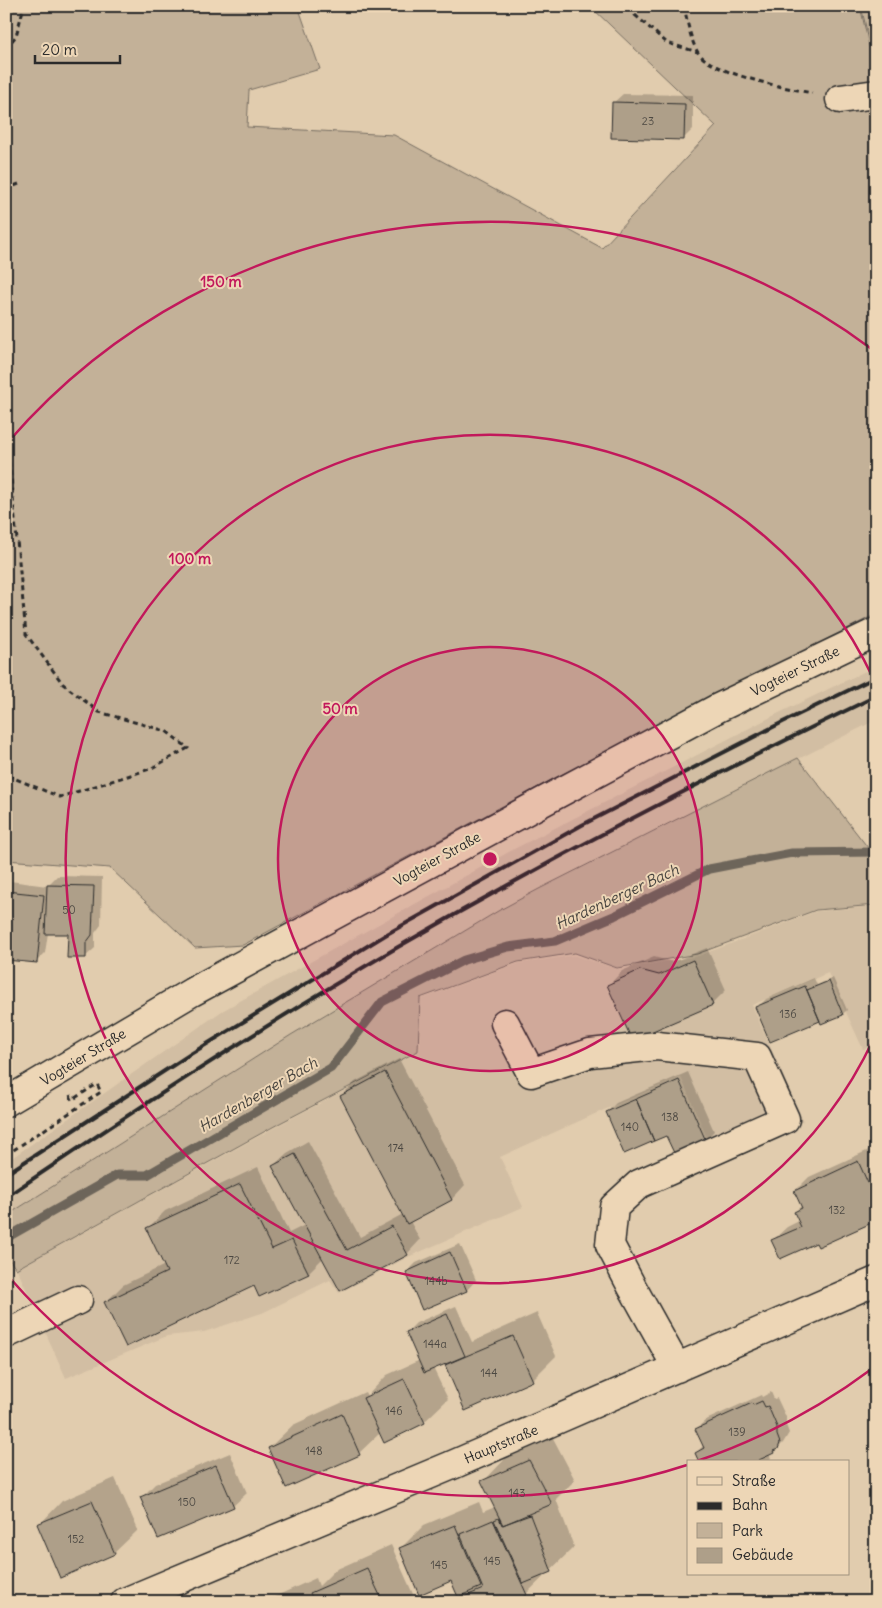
<svg xmlns="http://www.w3.org/2000/svg" width="882" height="1608" font-family="Delius,sans-serif">
  <rect width="100%" height="100%" fill="#e1ccae"/>
  <filter id="ink" filterUnits="userSpaceOnUse"><feTurbulence type="fractalNoise" baseFrequency=".02" numOctaves="2"/><feDisplacementMap in="SourceGraphic" scale="10" xChannelSelector="R" yChannelSelector="G"/><feConvolveMatrix kernelMatrix="1 2 1 2 8 2 1 2 1" color-interpolation-filters="sRGB"/></filter>
  <g filter="url(#ink)">
    <path fill="#d2bea3" d="M876,666v54l-337,169 -295,176 -238,151v-54l216,-151 294,-163 261,-134z
      M876,906v141l-13,2 -35,-76 -76,32 51,116 -86,41 -36,-85 -84,36 -97,44 23,50 -115,50 -69,36 -9,-13 -68,33 -58,19 -37,4 -101,42 -49,-109 264,-145 138,-73 1,-52 99,-36 55,-8 44,14 80,-13 119,-45z"/>
    <path fill="#c3b198" stroke="#776e62" d="M6,6h292l22,63 -71,21 -2,37 147,8 208,113 114,-122 -126,-120h270l16,70v538l-319,163 -314,168 -48,3 -85,-80 -104,-8z
      M861,6h15v64z
      M798,758l78,100v47l-60,5 -119,44 -80,14 -42,-15 -57,9 -98,36 -2,53 -138,72 -264,146 -10,-14v-39l285,-181 207,-124 41,-22z"/>
    <path fill="#0003" d="M623,94l70,1v34l-9,9 -71,-35z
      M57,876l45,1 -1,48 -6,8v15l-10,9 -16,-24h-21l-3,20 -9,9 -30,-3v-74l4,-4 37,5z
      M707,948l19,42 -14,14 -103,-19 13,-14 32,-14 19,5z
      M814,978l3,7 16,-7 14,32 -4,4 -21,9 -1,-3 -64,-12 9,-9z
      M399,1059l66,126 -13,14 -42,22 10,19 -13,14 -84,4 -15,15 -53,11 -149,18 17,-17 42,-20 -18,-36 18,-18 93,-44 31,66 16,-8 -32,-59 14,-13 21,-12 52,96 43,-23 -62,-118 14,-14z
      M688,1072l26,59 -9,9 -38,-6 -60,-22 9,-9z
      M871,1149l5,10v61l-59,21 -44,-1 14,-13 12,-6 -4,-9 7,-7 -7,-14 14,-14z
      M460,1244l16,36 -9,10 -44,18 -16,-36 9,-9z
      M456,1306l16,36 65,-29 19,43 -24,24 -66,29 -19,-43 5,-6 -19,8 15,31 -24,23 -44,11 -21,20 -90,-5 24,-23 72,-33 2,4 20,-21 33,-15 -13,-28 9,-9z
      M771,1392l3,7 3,-1 9,19v8l3,8 -6,10 -9,9 -5,2 2,4 -4,4h-68l-3,-9 8,-8 -8,-16 10,-9 55,-25 1,2z
      M553,1438l22,42 -19,19 18,48 -48,47 -66,5 8,-7 -17,-13 -51,-30 24,-24 55,-23 4,10 12,-5 -12,-25 23,-24z
      M230,1453l17,40 -14,13 -91,-9 13,-13z
      M115,1478l23,52 -24,23 -75,-28 23,-24z
      M391,1545l22,49 -8,8h-142l53,-24 3,8 16,-16z"/>
    <g fill="none" stroke-linecap="round" stroke-linejoin="round">
      <path stroke="#6d655a" stroke-width="9" d="M6,1238l111,-63h30l184,-107 51,-66 82,-42 44,-13 47,-6 59,-25 95,-47 83,-16 84,-1"/>
    </g>
    <path fill="#ae9f89" stroke="#2b2b2b" d="M612,102l73,2 -1,36 -73,-2z
      M47,885l47,1 -2,49 -6,8v15h-19l1,-24h-23z
      M6,891l38,4 -7,68 -31,-3z
      M693,960l20,45 -81,35 -25,-55 33,-15 19,5z
      M829,981l14,34 -22,9 -14,-34z
      M805,986l15,35 -50,21 -15,-35z
      M385,1072l67,128 -45,24 -67,-128z
      M679,1080l27,61 -31,14 -9,-19 -12,5 -18,-42z
      M636,1099l18,42 -30,13 -18,-42z
      M295,1154l52,96 45,-24 16,29 -68,36 -68,-125z
      M858,1161l18,40v20l-58,26 -2,-4 -36,16 -9,-19 30,-13 -7,-15 8,-4 -8,-17z
      M240,1184l32,65 20,-9 17,34 -50,23 -5,-11 -128,61 -22,-45 63,-30 -21,-44z
      M450,1252l17,39 -45,19 -16,-38z
      M447,1314l18,42 -41,17 -18,-41z
      M513,1336l20,45 -68,30 -20,-46z
      M404,1379l21,44 -41,20 -21,-45z
      M762,1401l3,6 3,-1 9,21v8l3,8 -2,6 -5,2 1,2 -15,7v2h-60l-4,-9 9,-5 -9,-19 57,-26 1,2z
      M342,1414l18,41 -74,33 -18,-40z
      M529,1460l23,44 -49,21 -22,-44z
      M216,1465l18,42 -76,32 -18,-42z
      M92,1501l23,53 -55,24 -23,-54z
      M530,1515l22,57 -29,12 -29,-64 5,-2 3,7z
      M493,1520l34,75 -14,7h-53l-1,-3 24,-10 -23,-55z
      M455,1525l26,62 -23,10 -7,-16 -32,14 -20,-47z
      M367,1568l16,34h-69l-4,-9z"/>
    <g fill="none" stroke-linecap="round" stroke-linejoin="round">
      <defs>
        <path id="minor" d="M840,99l36,-5
          M505,1023l26,50 59,-20 67,-7 100,11 28,62 -146,65 -25,23 -4,38 22,42 45,81
          M6,1334l72,-34
          M125,1602l325,-136 426,-185"/>
        <path id="major" d="M6,1102l186,-110 367,-199 159,-85 158,-76"/>
      </defs>
      <use href="#minor" stroke="#2b2b2b" stroke-width="31"/>
      <use href="#major" stroke="#2b2b2b" stroke-width="31"/>
      <path stroke="#2b2b2b" stroke-width="3" stroke-dasharray="5 4" stroke-linecap="butt" d="M634,6l1,9 32,28 31,9
        M684,6c3,14 6,32 13,45 13,23 90,37 115,42
        M6,48l10,-12 8,-30
        M6,189l13,-5
        M6,426l20,208 37,50 36,28 67,19 22,17 -38,21 -90,28 -54,-22
        M6,1155l95,-63 -4,-8 -25,16 -2,-5"/>
      <use href="#minor" stroke="#edd6b6" stroke-width="28"/>
      <use href="#major" stroke="#edd6b6" stroke-width="28"/>
      <path stroke="#2b2b2b" stroke-width="4" d="M6,1174l183,-119 198,-121 195,-109 201,-103 93,-45
        M6,1197c128,-87 258,-172 392,-250 156,-90 316,-173 478,-251"/>
    </g>
  </g>
  <circle cx="490" cy="859" r="212" fill="#c2185b" fill-opacity=".12"/>
  <g fill="none" stroke="#c2185b" stroke-width="2.5">
    <circle cx="490" cy="859" r="212"/>
    <path d="M874 1038A424 424 0 1 1 874 680"/>
    <path d="M873 1368A637 637 0 0 1 697 1461M687 1465A637 637 0 0 1 9 1277M9 441A637 637 0 0 1 873 350"/>
  </g>
  <g text-anchor="middle" stroke-width="4" stroke-linejoin="round" paint-order="stroke">
    <g font-size="11" fill="#4c4842">
      <text x="648" y="125">23</text>
      <text x="69" y="914">50</text>
      <text x="788" y="1018">136</text>
      <text x="670" y="1121">138</text>
      <text x="630" y="1131">140</text>
      <text x="396" y="1152">174</text>
      <text x="837" y="1214">132</text>
      <text x="232" y="1264">172</text>
      <text x="436" y="1285">144b</text>
      <text x="435" y="1348">144a</text>
      <text x="489" y="1377">144</text>
      <text x="394" y="1415">146</text>
      <text x="737" y="1436">139</text>
      <text x="314" y="1455">148</text>
      <text x="517" y="1497">143</text>
      <text x="187" y="1506">150</text>
      <text x="76" y="1543">152</text>
      <text x="492" y="1565">145</text>
      <text x="439" y="1569">145</text>
    </g>
    <g font-size="14" fill="#2b2b2b" stroke="#edd6b6">
      <text transform="translate(795 671) rotate(-26)" y="5">Vogteier Straße</text>
      <text transform="translate(437 859) rotate(-29)" y="5">Vogteier Straße</text>
      <text transform="translate(83 1057) rotate(-31)" y="5">Vogteier Straße</text>
      <text transform="translate(501 1444) rotate(-23)" y="5">Hauptstraße</text>
    </g>
    <g font-size="15" font-style="italic" fill="#46433e" stroke="#edd6b6">
      <text transform="translate(617 897) rotate(-25)" y="5">Hardenberger Bach</text>
      <text transform="translate(258 1095) rotate(-30)" y="5">Hardenberger Bach</text>
    </g>
  </g>
  <circle cx="490" cy="859" r="8" fill="#c2185b" stroke="#edd6b6" stroke-width="2.5"/>
  <g font-size="15" text-anchor="middle" font-weight="bold" fill="#c2185b" stroke="#edd6b6" stroke-width="4" stroke-linejoin="round" paint-order="stroke">
    <text x="221" y="287">150 m</text>
    <text x="190" y="564">100 m</text>
    <text x="340" y="714">50 m</text>
  </g>
  <rect width="882" height="1608" fill="none" stroke="#edd6b6" stroke-width="25"/>
  <rect x="12" y="12" width="857" height="1583" fill="none" stroke="#2b2b2b" stroke-width="2" filter="url(#ink)"/>
  <rect x="687" y="1460" width="162" height="115" fill="#edd6b6" stroke="#9f927e"/>
  <rect x="697" y="1477" width="25" height="8" fill="#edd6b6" stroke="#9f927e"/>
  <text x="732" y="1486" font-size="15" fill="#2b2b2b">Straße</text>
  <rect x="697" y="1502" width="25" height="8" fill="#2b2b2b" stroke="#9f927e"/>
  <text x="732" y="1510" font-size="15" fill="#2b2b2b">Bahn</text>
  <rect x="697" y="1523" width="25" height="15" fill="#c3b198" stroke="#9f927e"/>
  <text x="732" y="1536" font-size="15" fill="#2b2b2b">Park</text>
  <rect x="697" y="1548" width="25" height="15" fill="#ae9f89" stroke="#9f927e"/>
  <text x="732" y="1560" font-size="15" fill="#2b2b2b">Gebäude</text>
  <path d="M35 55v8h85v-8" fill="none" stroke="#2b2b2b" stroke-width="2.5"/>
  <text x="42" y="55" font-size="15" fill="#2b2b2b" stroke="#edd6b6" stroke-width="4" paint-order="stroke">20 m</text>
</svg>
